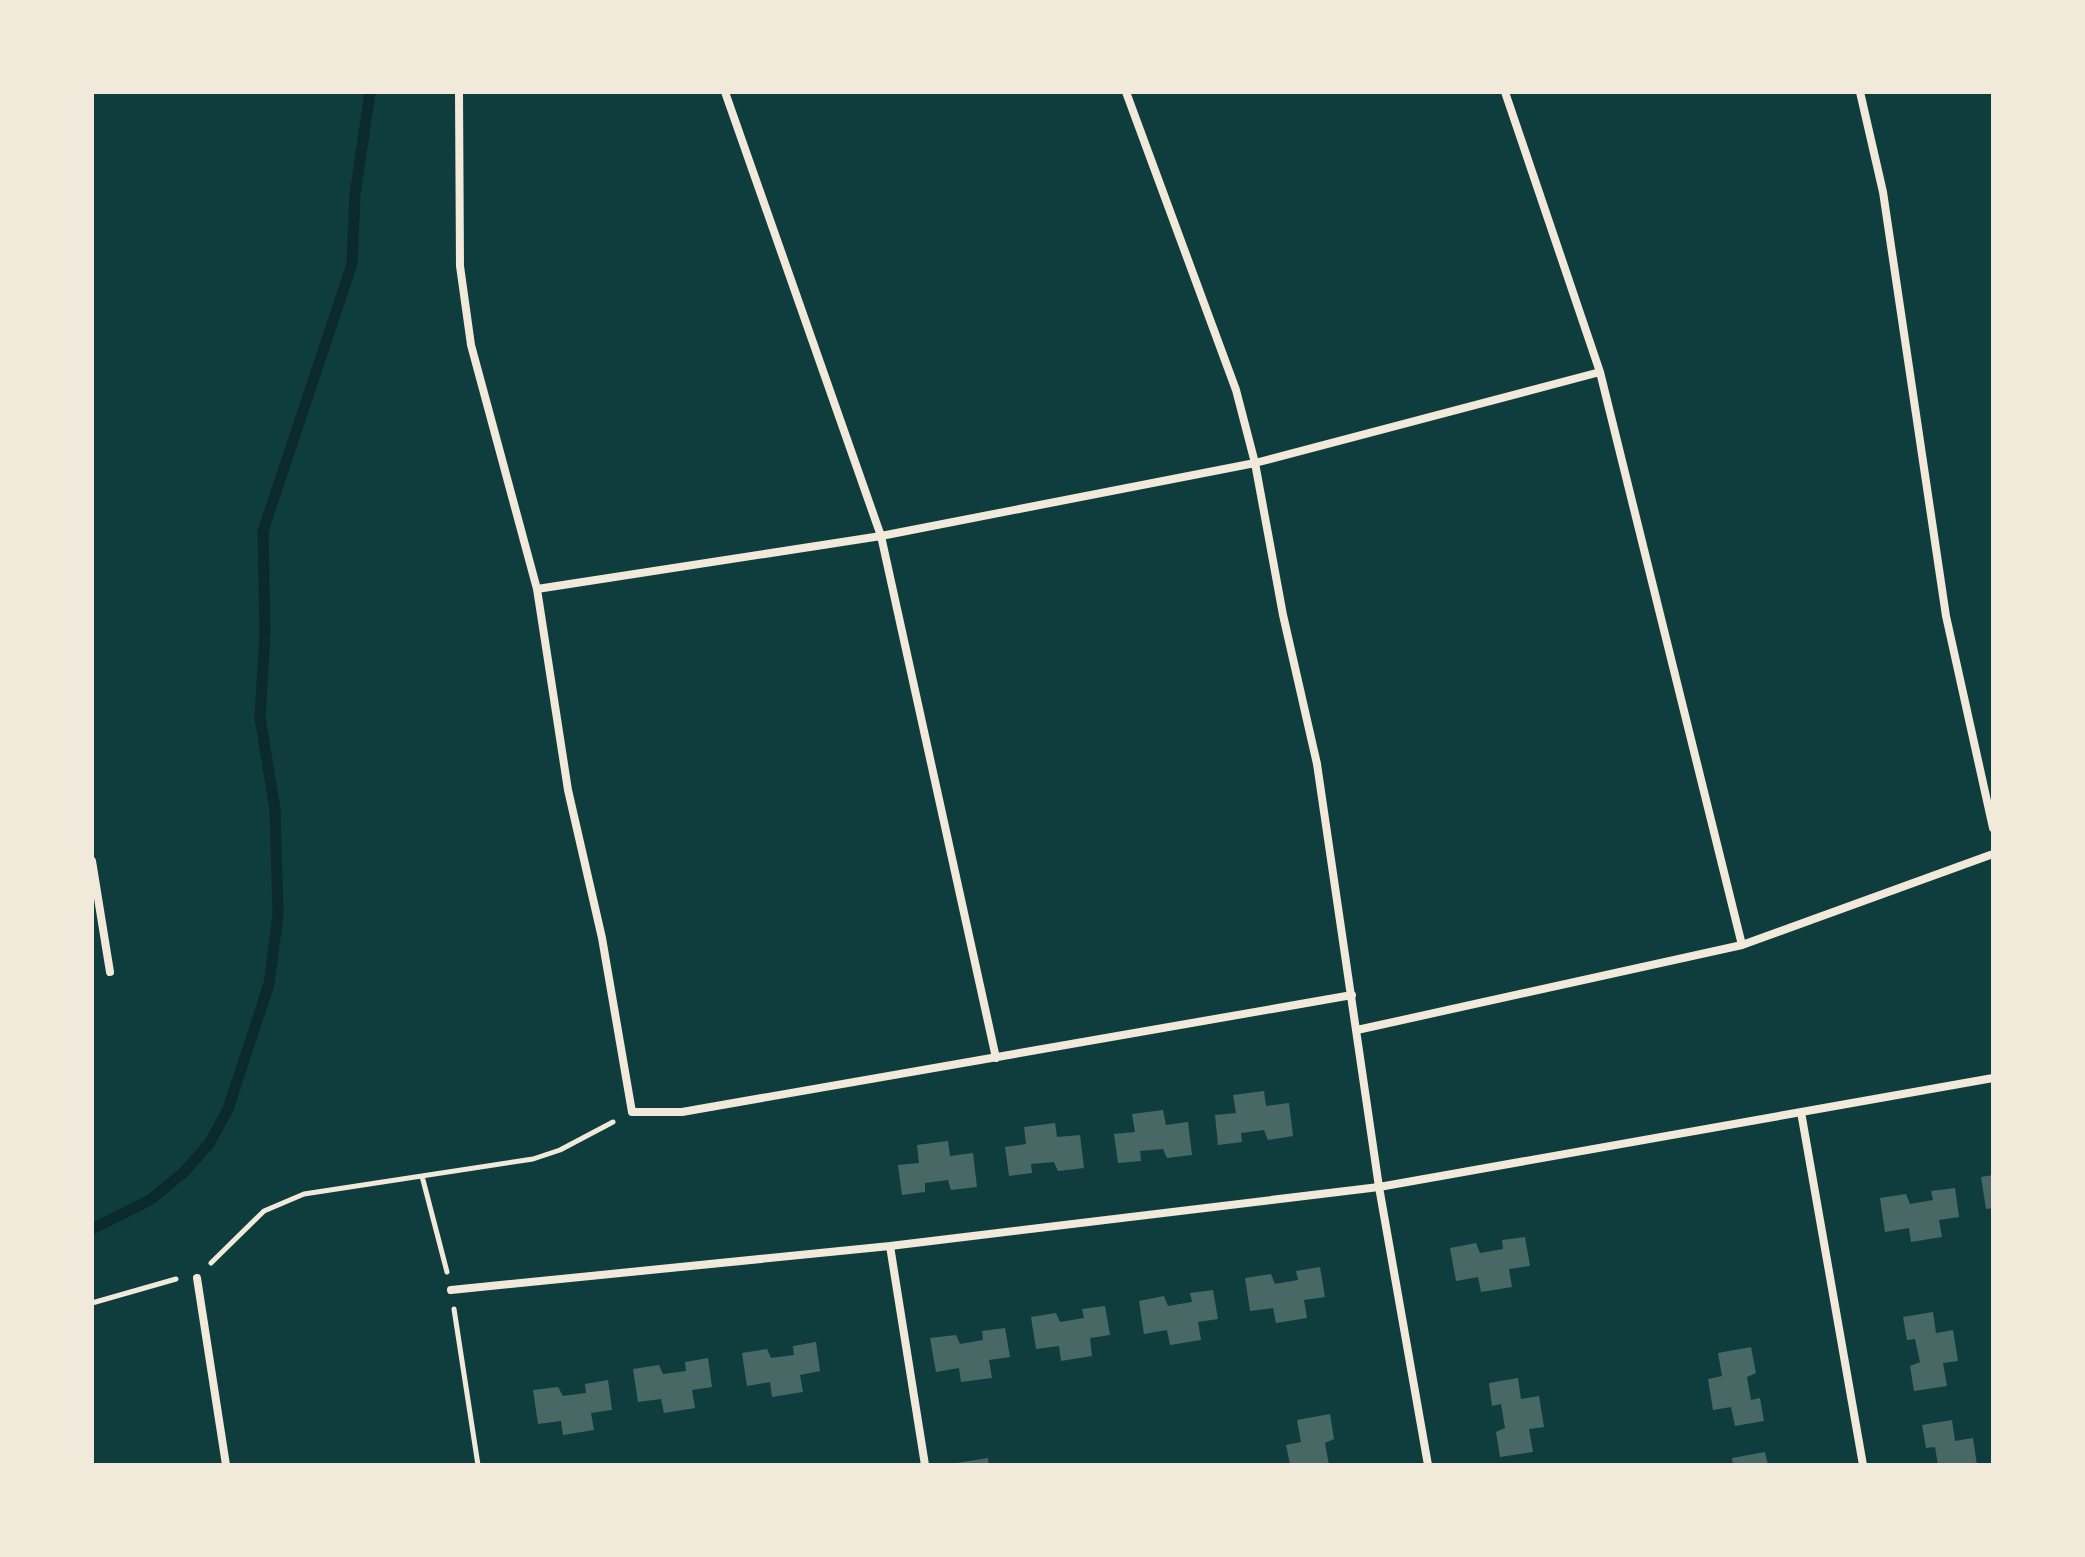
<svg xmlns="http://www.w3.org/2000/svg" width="2085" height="1557" font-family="Helvetica,sans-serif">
  <rect width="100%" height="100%" fill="#0f3d3e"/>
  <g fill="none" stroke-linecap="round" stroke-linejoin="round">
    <path stroke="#0a2a2b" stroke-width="11" d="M92,1229l58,-29 33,-27 26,-29 19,-35 41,-125 9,-69 -3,-106 -15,-91 5,-85 -2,-102 89,-267 3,-69 15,-103"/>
  </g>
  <path fill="#486865" d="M1264,1091l2,15 23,-3 4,33 -25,4 -4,-10 -23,3 1,9 -24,3 -3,-30 21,-2 -3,-18z
    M1163,1110l3,15 22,-3 4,33 -25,3 -4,-9 -23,2 1,10 -23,2 -4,-29 21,-2 -3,-18z
    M1055,1123l2,14 23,-2 4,33 -26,3 -4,-9 -23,2 1,9 -23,3 -4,-29 21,-3 -2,-17z
    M948,1141l2,15 23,-3 4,34 -26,3 -3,-10 -23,3v9l-23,3 -4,-30 21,-2 -2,-18z
    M1993,1175v33l-7,1 -5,-32z
    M1955,1188l4,29 -20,3 3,17 -31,5 -2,-14 -24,4 -5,-34 26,-4 4,10 23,-4 -2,-9z
    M1525,1237l5,29 -21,3 3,18 -31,5 -3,-15 -22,4 -6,-33 26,-5 4,10 23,-4 -1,-9z
    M1320,1267l5,30 -21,3 3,18 -31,5 -3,-15 -23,3 -5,-33 26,-4 4,10 23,-4 -2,-9z
    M1213,1290l5,29 -20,3 3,18 -31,5 -3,-15 -23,4 -5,-33 25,-5 4,10 24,-4 -2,-9z
    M1105,1306l5,29 -20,3 2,18 -31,5 -2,-15 -23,3 -5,-32 25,-4 4,9 24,-4 -2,-9z
    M1933,1312l3,21 17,-3 5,31 -15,2 4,23 -33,5 -4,-25 10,-4 -5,-23 -8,1 -4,-23z
    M1005,1328l5,29 -21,3 3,18 -31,4 -2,-14 -23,4 -6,-34 26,-3 4,9 23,-4 -1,-9z
    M816,1342l4,29 -20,4 3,17 -31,5 -2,-15 -23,4 -5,-33 25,-4 4,9 23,-3 -1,-9z
    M1751,1347l5,26 -9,4 4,23 9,-2 4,23 -29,5 -4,-19 -18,3 -5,-31 14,-3 -4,-23z
    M708,1358l4,29 -20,3 3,18 -31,5 -3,-14 -23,3 -5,-33 26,-4 4,9 23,-3 -1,-9z
    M1518,1378l3,21 18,-3 5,31 -15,2 4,23 -33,5 -4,-25 9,-4 -4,-24 -9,2 -3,-23z
    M608,1380l4,30 -21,3 3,17 -31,5 -2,-14 -23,3 -5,-34 25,-3 5,9 23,-3 -1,-9z
    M1330,1414l4,25 -9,4 4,22h-39l-4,-20 15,-3 -4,-22z
    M1952,1420l3,21 18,-3 4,27h-39l-3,-18 -9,1 -4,-23z
    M1765,1452l3,13h-35l-1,-7z
    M988,1458l1,7h-33v-2z"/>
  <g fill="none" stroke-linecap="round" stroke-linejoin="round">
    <path stroke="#f1e9da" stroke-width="5" d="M422,1176l25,96
      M211,1263l53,-52 40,-17 229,-35 27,-9 53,-28
      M92,1303l84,-24
      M454,1309l24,156"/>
    <path stroke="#f1e9da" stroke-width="8" d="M459,92l1,174 11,79 66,244 31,201 34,148 30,174h50l670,-117
      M725,92l156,444 115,522
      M1126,92l110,298 19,73 28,152 34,149 62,423 49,278
      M1505,92l95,280
      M1860,92l23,100 63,424 47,212
      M537,589l344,-53 374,-73 345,-91 142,573
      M92,861l18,111
      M1357,1030l385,-85 251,-91
      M1801,1112l62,353
      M890,1246l35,219
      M197,1278l29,187
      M451,1290l439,-44 489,-59 614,-109"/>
  </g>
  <rect width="2085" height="1557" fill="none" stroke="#f1e9da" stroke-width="188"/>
</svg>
